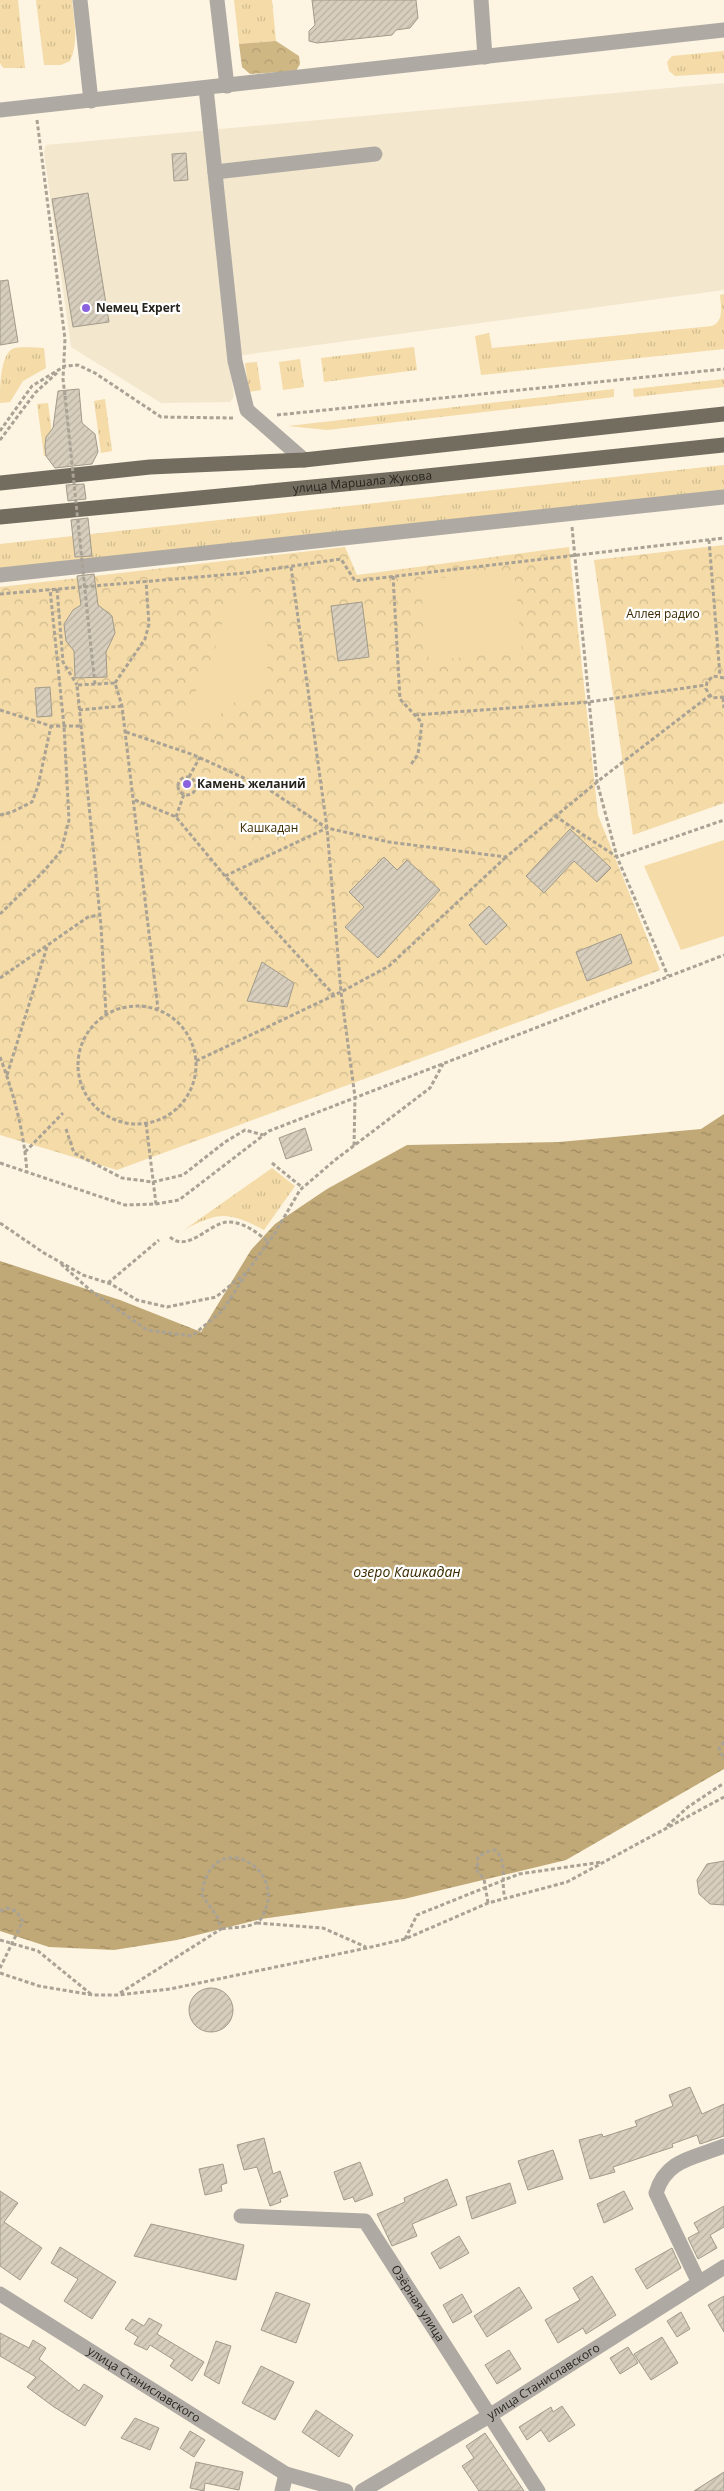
<svg xmlns="http://www.w3.org/2000/svg" width="724" height="2491" font-family="'Open Sans',sans-serif">
  <defs>
    <pattern id="grass-tufts" width="24" height="20" patternUnits="userSpaceOnUse" patternTransform="scale(1.25)"><rect width="24" height="20" fill="#f4dba7"/><path d="M3 7l-1-3M5 7V3M7 7l1-3M15 17l-1-3M17 17v-4M19 17l1-3" fill="none" stroke="#d1bc8f"/></pattern>
    <pattern id="forest-crowns" width="20" height="18" patternUnits="userSpaceOnUse" patternTransform="scale(1.25)"><rect width="20" height="18" fill="#cfb784"/><path d="M2 6a3 3 0 1 1 6 0M12 15a3 3 0 1 1 6 0" fill="none" stroke="#b29d72"/></pattern>
    <pattern id="park-crowns" width="20" height="18" patternUnits="userSpaceOnUse" patternTransform="scale(1.25)"><rect width="20" height="18" fill="#f4dba7"/><path d="M2 6a3 3 0 1 1 6 0M12 15a3 3 0 1 1 6 0" fill="none" stroke="#d1bc8f"/></pattern>
    <pattern id="water-ripples" width="26" height="14" patternUnits="userSpaceOnUse" patternTransform="scale(1.25)"><rect width="26" height="14" fill="#c1a977"/><path d="M2 4q2-2 4 0t4 0M15 11q2-2 4 0t4 0" fill="none" stroke="#9d8961"/></pattern>
    <pattern id="building-hatch" width="6" height="6" patternUnits="userSpaceOnUse" patternTransform="scale(1.25)"><rect width="6" height="6" fill="#d7cebd"/><path d="M-1 1l2-2M0 6l6-6M5 7l2-2" fill="none" stroke="#b9b1a2"/></pattern>
  </defs>
  <rect width="100%" height="100%" fill="#fdf4e2"/>
  <path fill="#f3e7ce" d="M724,83v207l-495,67 5,40 -4,5 -69,1 -90,-56 -27,-195 2,-7z"/>
  <path fill="url(#grass-tufts)" d="M0,0h18l7,68h-22l-3,-5z
    M36,0h36c2,21 7,42 -2,61l-9,4h-17z
    M234,0h38l4,41 -37,3z
    M724,51v22l-49,3 -6,-5 -2,-9 5,-6z
    M724,294v55l-243,26 -6,-39 14,-3 3,15 220,-22c12,-5 9,-19 8,-31z
    M414,347l3,23 -93,12 -3,-24z
    M44,348l2,20 -23,13 -13,21 -10,1c0,-15 0,-46 12,-54 9,-3 23,-1 32,-1z
    M300,359l4,28 -21,3 -4,-28z
    M257,362l4,28 -12,2 -4,-29z
    M724,379v8l-90,10 -1,-8z
    M614,389v8l-287,33 -39,-4z
    M105,399l7,52 -11,2 -7,-52z
    M48,403l7,52 -11,1 -7,-52z
    M724,465v25l-724,79v-25z
    M272,1168l23,18 -31,44c-35,-18 -44,-19 -80,0z"/>
  <path fill="url(#forest-crowns)" d="M276,41l23,15 1,8 -4,7 -46,3 -8,-7 -3,-23z"/>
  <path fill="url(#park-crowns)" d="M724,545v258l-91,32 -39,-275z
    M345,547l12,28 212,-28 29,268 62,155 -543,200 -117,-35v-548z"/>
  <path fill="#f4dba7" d="M514,570l8,81 -93,10 -9,-81z
    M261,592c3,33 14,73 -1,104l-24,5 -19,16 -15,7 -21,-6c21,-38 44,-76 43,-121z
    M724,840v96l-43,14 -37,-84z"/>
  <path fill="url(#water-ripples)" d="M724,1114v655l-158,91 -162,39 -143,20 -84,21 -63,10 -65,-3 -49,-16v-670l120,39 81,32 50,-82 24,-26 52,-35 80,-44 152,-3 142,-13z"/>
  <path fill="url(#building-hatch)" stroke="#a29a8a" d="M312,0h104l2,18 -8,10 -14,2 -4,5 -75,8 -8,-2v-10l6,-6z
    M186,153l2,27 -14,1 -2,-27z
    M88,193l21,129 -36,5 -21,-128z
    M8,280l10,62 -18,3v-64z
    M79,389l3,34 13,11 3,18 -6,12 -37,4 -9,-12 -1,-9 1,-10 7,-9 5,-37z
    M84,484l2,15 -18,2 -2,-16z
    M88,518l4,38 -17,1 -4,-37z
    M94,574l4,31 14,11 3,17 -9,19 1,25 -32,1 -1,-27 -8,-10 -2,-17 9,-14 8,-5 -4,-29z
    M362,602l7,55 -31,4 -7,-55z
    M50,687l2,29 -15,1 -2,-29z
    M570,829l41,39 -14,14 -23,-21 -30,32 -18,-17z
    M384,857l13,13 10,-10 33,30 -62,68 -33,-31 19,-20 -15,-15z
    M489,906l18,19 -21,20 -17,-20z
    M621,934l11,29 -45,18 -11,-29z
    M262,962l32,21 -7,24 -40,-6z
    M305,1128l7,22 -26,9 -7,-21z
    M724,1861v44l-14,-1 -11,-10 -2,-14 10,-16z
    M189 2010a22 22 0 1 1 44 0a22 22 0 1 1-44 0Z
    M690,2087l12,27 22,-10v32l-24,8 -3,-9 -25,9 1,3 -60,20 2,5 -25,7 -11,-39 23,-6 1,3 34,-11 -2,-5 38,-15 -4,-11z
    M264,2138l9,36 7,-3 8,25 -8,3 1,3 -11,4 -13,-39 -13,3 -7,-25z
    M553,2150l10,29 -35,11 -10,-29z
    M360,2162l13,33 -18,7 -2,-5 -9,3 -10,-28z
    M223,2164l4,19 -6,2 1,6 -17,4 -6,-26z
    M447,2179l10,26 -45,19 5,12 -25,10 -15,-32 28,-12 -1,-4z
    M510,2183l6,20 -44,16 -6,-22z
    M0,2191l18,12 -14,19 38,26 -22,32 -20,-14z
    M624,2191l9,18 -29,14 -7,-19z
    M724,2206v21l-14,8 7,13 -19,11 -10,-21 11,-6 -5,-9z
    M151,2224l93,21 -8,35 -102,-24z
    M459,2236l10,17 -29,16 -9,-16z
    M60,2247l56,35 -24,37 -28,-18 14,-22 -27,-16z
    M672,2248l9,20 -34,21 -12,-20z
    M592,2276l24,39 -30,19 -3,-6 -25,15 -13,-23 35,-20 -7,-12z
    M519,2287l13,21 -45,29 -13,-21z
    M276,2292l34,12 -14,39 -35,-13z
    M462,2294l10,18 -19,11 -10,-18z
    M724,2296v36l-16,-27z
    M681,2312l9,17 -13,8 -10,-16z
    M149,2318l13,7 -5,9 47,28 -12,19 -22,-15 4,-6 -24,-15 -3,5 -13,-6 4,-7 -13,-8 7,-10 12,7z
    M0,2333l29,15 4,-8 13,8 -7,11 40,32 5,-7 19,12 -18,30 -31,-19 -27,-20 9,-10 -36,-21z
    M662,2337l16,26 -27,17 -17,-26z
    M216,2341l15,5 -12,38 -15,-9z
    M628,2347l10,16 -18,11 -10,-16z
    M509,2350l12,19 -24,15 -12,-19z
    M261,2366l33,16 -19,38 -33,-17z
    M562,2406l13,19 -26,17 -8,-12 -14,10 -8,-13 32,-20 2,5z
    M316,2410l37,25 -14,22 -37,-25z
    M135,2418l24,10 -9,22 -29,-12z
    M190,2431l15,9 -11,17 -14,-9z
    M485,2433l39,58h-45l-17,-25 12,-8 -8,-12z
    M196,2462l47,10 -4,18 -34,-7 -1,8 -14,-3z
    M724,2472v19h-30z"/>
  <g fill="none" stroke-linecap="round" stroke-linejoin="round">
    <path stroke="#a9a295" stroke-width="3" stroke-dasharray="4 2.5" stroke-linecap="butt" d="M37,120l28,219 -2,40 2,17
      M277,415l447,-46
      M0,431l32,-45 33,-20 13,-1 17,8 66,44 72,1
      M0,440l35,-47 24,-22
      M572,527l25,255 20,75 51,119
      M709,540l11,136
      M291,567l36,261 14,164 14,105 -1,49
      M393,576l7,123 22,24 -4,31 -8,12
      M57,589l6,73 14,23
      M0,594l245,-21 96,-14 14,22 369,-43
      M91,648l4,36
      M724,678l-11,-2 -6,6 -1,7 6,9 12,-1
      M115,683l30,-44 4,-15 -3,-43
      M723,698l1,10
      M0,710l51,16h29
      M79,710l43,-4
      M415,715l174,-13 117,-17
      M126,732l68,23 74,34 59,39 62,14 117,15 96,-79 107,-82
      M189,777l11,-20
      M178 786a9 9 0 1 1 18 0a9 9 0 1 1-18 0Z
      M135,800l41,17 49,59 109,119
      M0,815l12,-3 20,-10 6,-16 13,-60
      M555,816l62,41 107,-37
      M176,817l8,-23
      M225,876l102,-48
      M0,914l43,-42 18,-21 8,-31 -5,-94 -14,-137
      M0,978l88,-61 12,-2
      M78 1065a59 59 0 1 1 118 0a59 59 0 1 1-118 0Z
      M106,1014l-5,-88 -24,-241 38,-2 7,23 36,303
      M0,1057c14,37 24,75 27,115
      M196,1061l145,-69 48,-26 117,-109
      M7,1075l40,-128
      M146,1123l10,81
      M66,1129l8,24 48,25 31,4 30,-7 42,-33 20,-12 18,5
      M25,1152l38,-39
      M0,1163l125,42 31,-1 23,-4 90,-69 455,-176
      M272,1163l31,25
      M0,1223l44,30 39,22 28,9 26,16 30,7 49,-10 31,-25 28,-39 25,-43 35,-30 95,-72 13,-24
      M170,1237c18,16 38,-13 57,-15 16,-1 30,11 42,20
      M61,1264l29,26 57,40 45,6 31,-26 23,-36
      M108,1283l51,-43
      M724,1742l-5,6 5,12
      M667,1826l21,-19 36,-24
      M488,1903l-4,-24 -7,-8 1,-14 8,-5 9,-2c14,12 5,31 10,48
      M0,1911l7,-3 9,3 7,10 -23,47
      M257,1923l66,5 43,19
      M405,1939l12,-24 102,-41 83,-12
      M0,1940l38,11 54,44
      M0,1973l39,13 54,9h25l52,-6 197,-41 38,-9 83,-36 79,-21 157,-85
      M120,1993l101,-64 -3,-11 -16,-23c7,-68 83,-31 63,16 -2,4 -4,10 -9,12 -9,5 -24,4 -35,6"/>
    <g stroke="#aeaaa3" stroke-width="15">
      <path d="M80,0l11,101"/>
      <path d="M217,0l10,86"/>
      <path d="M481,0l4,57"/>
      <path d="M206,88l29,273 12,49 57,50"/>
      <path d="M0,110l724,-80"/>
      <path d="M215,172l160,-18"/>
      <path d="M0,575l724,-78"/>
      <path id="s1" d="M241,2216l124,5 173,270"/>
      <path d="M699,2283l-43,-90c10,-34 38,-35 68,-47"/>
      <path id="s2" d="M0,2294l286,180 60,17"/>
      <path d="M282,2491l4,-17"/>
      <path id="s3" d="M362,2491l127,-75 235,-149"/>
    </g>
    <g stroke="#736d60" stroke-width="15">
      <path d="M0,483l150,-16 154,-7 420,-46"/>
      <path id="s4" d="M0,517l417,-40 307,-32"/>
    </g>
    <path stroke="#a9a295" stroke-width="3" stroke-dasharray="4 2.5" stroke-linecap="butt" d="M65,396l26,252"/>
  </g>
  <g fill="#8a62dd" stroke="#fff" stroke-width="2">
    <circle cx="86" cy="308" r="5"/>
    <circle cx="187" cy="784" r="5"/>
  </g>
  <g text-anchor="middle" stroke-width="4.5" stroke-linejoin="round" paint-order="stroke">
    <g font-size="12" font-weight="bold" fill="#27241d" stroke="#fff" text-anchor="start">
      <text x="96" y="312">Nемец Expert</text>
      <text x="197" y="788">Камень желаний</text>
    </g>
    <g font-size="12" fill="#27241d" stroke="#fff">
      <text dy="4" stroke="none"><textPath href="#s4" startOffset="364">улица Маршала Жукова</textPath></text>
      <text dy="4" stroke="none"><textPath href="#s1" startOffset="222">Озёрная улица</textPath></text>
      <text dy="4" stroke="none"><textPath href="#s3" startOffset="212">улица Станиславского</textPath></text>
      <text dy="4" stroke="none"><textPath href="#s2" startOffset="170">улица Станиславского</textPath></text>
    </g>
    <g font-size="12" fill="#3b2a00" stroke="#fff">
      <text x="663" y="618">Аллея радио</text>
      <text x="269" y="832">Кашкадан</text>
    </g>
    <g font-size="14" font-style="italic" fill="#3c2b00" stroke="#fff">
      <text x="407" y="1577">озеро Кашкадан</text>
    </g>
  </g>
</svg>
